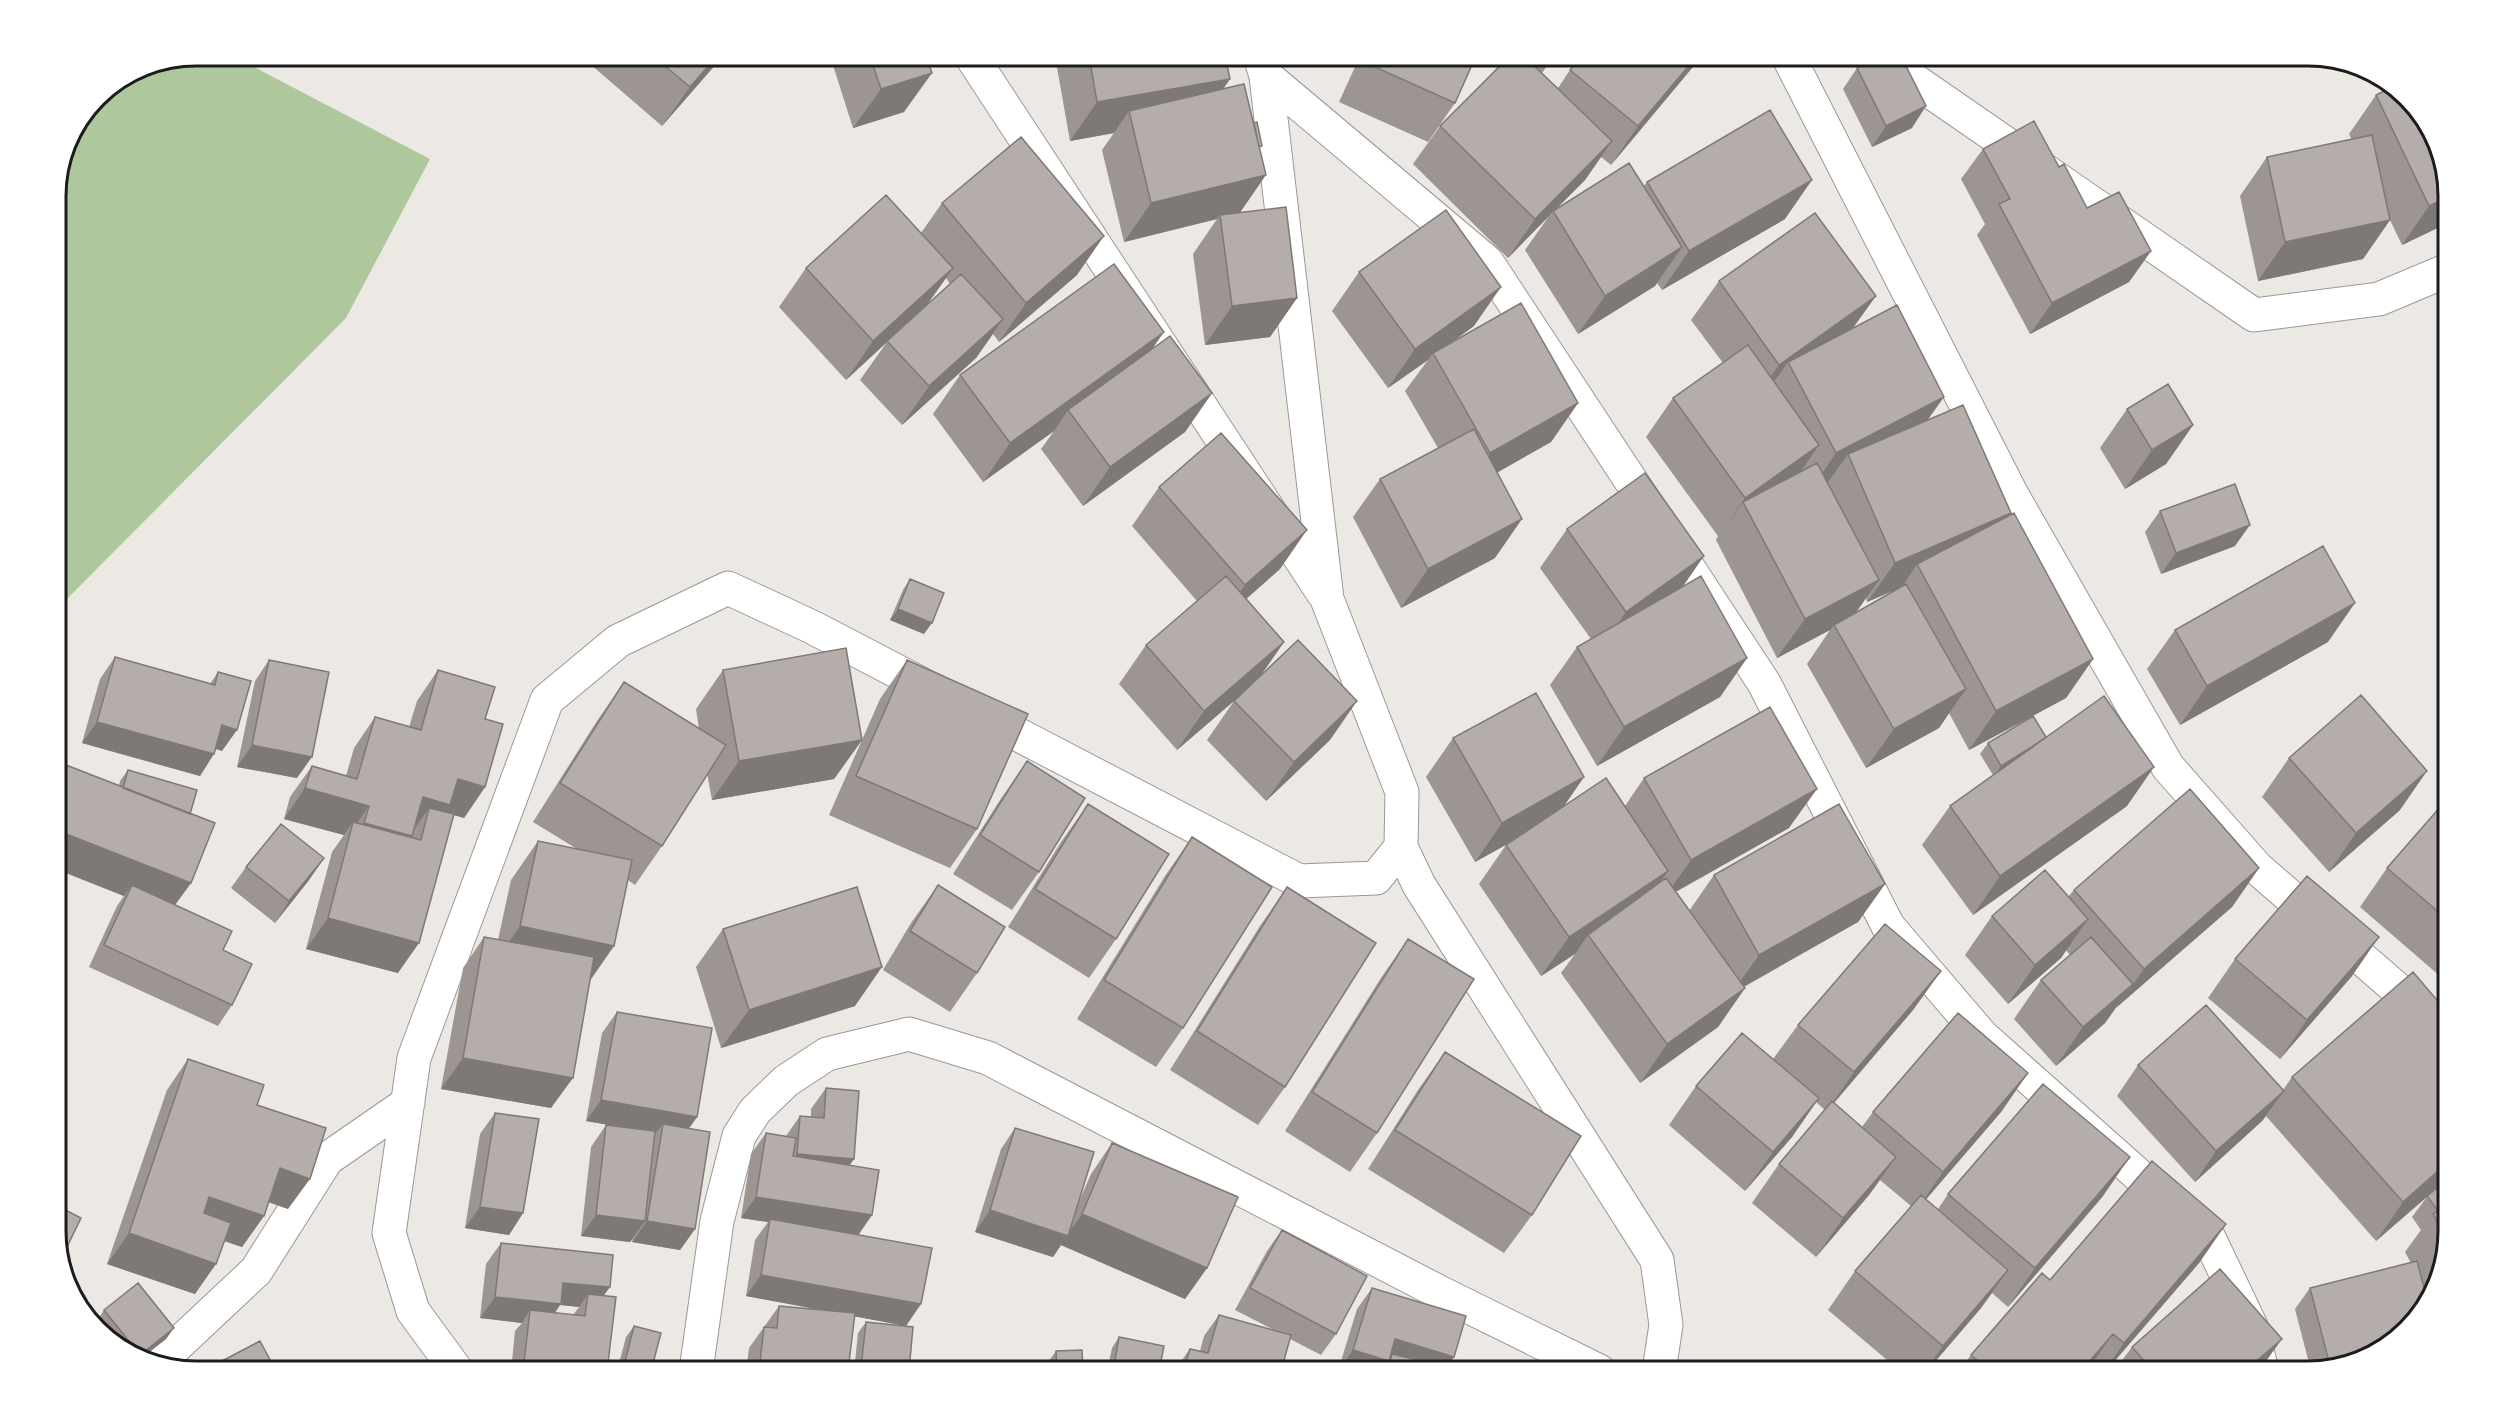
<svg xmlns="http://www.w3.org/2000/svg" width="2504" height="1427" font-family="'PT Sans Narrow',sans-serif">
  <rect width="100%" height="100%" fill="#ece8e3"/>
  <path fill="#afc79d" d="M196,56h37l197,103 -84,159 -290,292v-423l10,-45 31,-46 45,-30z"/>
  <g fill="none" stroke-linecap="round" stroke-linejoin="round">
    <defs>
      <path id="street" d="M971,56l352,537
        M1788,56l224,439 156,272 89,101 191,165
        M1879,56l375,259 125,-16 69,-29
        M1266,76l221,186 277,421 124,243 94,110 227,202 42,88 11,45
        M1401,847l18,38 238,375 9,65 -7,46
        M159,1362l97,-91 71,-112 81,-56
        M457,1371l-44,-60 -24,-78 25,-175 133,-358 71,-59 110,-53 84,39 487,254 77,-3 25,-31 1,-55 -75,-193 -61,-523 -6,-20
        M696,1371l21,-150 22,-85 16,-25 31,-30 41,-27 82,-20 79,24 455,236 156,77"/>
    </defs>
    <use href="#street" stroke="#999" stroke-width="35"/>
    <use href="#street" stroke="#fff" stroke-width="33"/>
  </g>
  <path fill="#9c9591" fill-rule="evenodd" d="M595,56h128l-61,70 -72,-62z
    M836,56h90l-22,56 -51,16 -21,-66z
    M1055,56h170l5,23 -7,10 37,61 -20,63 57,85 -27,39 -65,8 -12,-91 24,-35 -93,23 -22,-92 12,-17 -44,8z
    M1360,56h116l-21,47 -27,39 -89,-40z
    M1482,56h72l-12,17 16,15 12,-18 13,-14h119l-91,109 -10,-8 -16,23 -28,28 87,-22 3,-4 138,37 -123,71 -5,-7 -2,3 -77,48 -53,-84 24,-34 -41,42 -95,-94 27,-38 61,-62z
    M1857,68l55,60 -40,19 -29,-58z
    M2376,95l72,92v36l-46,22 -12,-25 -27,39 -105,22 -18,-85 27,-39 85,-17 -3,-6z
    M1983,149l76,18 28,41 64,43 -22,31 -99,52 -53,-99 8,-11 -24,-45z
    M942,203l135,72 -78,67 -6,-8 -17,24 -74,67 -42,-45 27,-38 -41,38 -67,-73 27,-39 115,-35zM946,278l4,6 -23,21z
    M1359,272l115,54 -19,14 123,63 -27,39 -54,30 -2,86 -94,50 -48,-91 27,-38 58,-31 -33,-57 23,-31 -40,28 -56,-77z
    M1719,281l134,47 155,189 85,142 -27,39 -97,52 -20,-37 -10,15 -73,40 -59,-104 23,-34 -53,28 -61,-118 2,-4 -72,-99 27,-39 50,-35 -32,-43zM1902,587l-46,26 10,-15 1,4z
    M1152,349l60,44 -27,39 -102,74 -42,-57 13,-18 -71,51 -50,-68 27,-39z
    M2127,409l66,16 -27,39 -41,25 -25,-41z
    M1159,487l121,82 -34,30 38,43 -24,34 70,64 -64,61 -59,-61 27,-39 7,-6 -64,55 -58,-66 27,-39 51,-44 -65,-75z
    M2160,511l75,35 -74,28 -16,-42z
    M1567,529l116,57 64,72 -27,39 -123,69 -47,-81 27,-38 14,-8 -51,-71z
    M910,579l14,55 -34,-14 13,-30z
    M2175,630l153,12 -148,83 -33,-56z
    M115,657l95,27 8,-12 4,79 -6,-2 -16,27 -118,-33 18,-64z
    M269,660l28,118 -60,-11 18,-86z
    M907,660l70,169 -27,39 -121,-53 51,-116z
    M438,670l47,49v68l-21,31 -10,-3 -56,158 -92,-24 26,-97 12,-17 -60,-16 6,-22 22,-31 34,10 8,-28 21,-31 34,10 8,-26z
    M723,670l139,70 -28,39 -122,21 -5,-27 -45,73 -27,39 -7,-5 -38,101 -39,127 -110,-19 22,-121 21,-31 14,3 13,-60 27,-39 39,8 -44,-27 64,-101 27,-39 75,47 -3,-20z
    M2046,737l81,69 -154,109 -51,-70 28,-39 43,-31 -13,-21 8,-11z
    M1453,738l131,39 -21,30 62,-1 19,-28 145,50 -113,64 13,19 25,-36 171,9 -27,38 -114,65 1,1 -27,39 -78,56 -79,-110 14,-19 -34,22 -62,-92 27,-39 7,-4 -38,21 -49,-85z
    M2289,758l111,52 -71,62 -67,-75z
    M1027,761l12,111 -27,38 -59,-36 47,-74z
    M66,765l53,21 1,-5 8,-11 62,44 1,69 -16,22 48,45 9,55 -14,21 -129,-59 28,-61 7,-10 -68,-27v-89z
    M2448,798v185l-88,-76 27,-39z
    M1088,804l28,135 -27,39 -81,-51 53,-85z
    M1192,837l-9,191 -27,39 -79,-48 88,-143z
    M324,858l-15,22 -34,43 -44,-35 15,-21z
    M2259,868l-27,39 -116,100 -11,16 -49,43 -42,-47 27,-39 29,-25 -4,-5 -5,8 -53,46 -43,-49 27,-39 76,-19 6,-7z
    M938,885l39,88 -27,39 -67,-42 28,-47z
    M1287,887l-2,200 -27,38 -88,-55 90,-144z
    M723,929l132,77 -134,42 -25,-81z
    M1408,939l-31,194 -27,39 -65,-41 96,-153z
    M2235,959l117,17 -72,83 -72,-61z
    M1941,971l-28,39 -79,93 28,24 11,-15 155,-39 -27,39 -75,87 12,10 10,-15 155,2 -95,111 -16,-14 -11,15 -54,63h-27l-72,-61 27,-39 56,-65 -31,-26 -11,15 -53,62 -64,-54 27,-39 46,-54 -9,-8 -24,35 -47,54 -76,-66 27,-39 77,-27 25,-34z
    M617,1012l80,105 -8,11 6,101 -15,21 -48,-8 1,-3 -3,3 -49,-6 10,-89 15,-22 15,2 -35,-6 16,-88z
    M2448,1013v165l-17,15 17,39 -17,65 -8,-13 -44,69 -68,18 -16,-62 15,-21 101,-25 -6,-11 16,-22 -9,-13 14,-19 -50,43 -110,-125 -4,5 -67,61 -78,-86 21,-31 145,25 9,-13z
    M1445,1052l87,163 -28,38 -136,-84 50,-79z
    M188,1059l69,46 31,104 -19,-7 -5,14 -22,31 -18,-6 -29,53 -88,-30 60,-174z
    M826,1088l28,71 -5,6 23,50 -14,19 48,92 -52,-10 -6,55h-102l3,-23 30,-42 45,4 -78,-14 9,-56 13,-18 -27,-4 10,-64 15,-21 20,3 14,-20 11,1v-8z
    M495,1113l28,100 -14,22 -44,-7 15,-94z
    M1015,1128l63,76 13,-30 21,-31 95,125 -22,31 -124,-54 -8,12 -78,-25 26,-83z
    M2226,1224l-27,39 -93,108h-147l12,-16 79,-75z
    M1282,1230l54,104 -15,21 -31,-16 -9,32h-107l16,-22 10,2 4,-15 15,-21 55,15 -39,-20 32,-59z
    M56,1240l9,11 -4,6z
    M501,1243l103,53 3,75h-96l4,-40 7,-8 -42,-5 6,-54zM560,1305l12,1 7,1 -6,8 -18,-2z
    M1372,1288l82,69 -10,14h-61v-2l-2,2h-43l19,-62z
    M104,1310l62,29 -23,18 -17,-4 -16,-15 -13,-17z
    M866,1322l43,49h-55l4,-38z
    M634,1326l17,45h-34l9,-34z
    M1119,1337l40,34h-52l5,-23z
    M2132,1347l127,24h-145z
    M1056,1351l27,20h-34l-1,-9z"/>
  <path fill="#7f7976" d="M717,56h6l-61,70 28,-39z
    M1697,56h5l-91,109 27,-39z
    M932,73l-28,39 -51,16 28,-39z
    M1230,79l-27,39 -74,-7 -15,22 -44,8 27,-39z
    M1926,106l-14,22 -40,19 14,-21z
    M1612,141l-27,39 -32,32v-1l-4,5 -41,42 27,-39z
    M1266,175l-27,39 -19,1 -3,4 -93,23 27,-39z
    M1812,180l-27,39 -123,71 27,-39z
    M2448,197v26l-46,22 27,-39z
    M2390,220l-27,39 -105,22 27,-39z
    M1104,236l-27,39 -78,67 27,-39z
    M1682,247l-27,39 -77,48 27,-38z
    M2151,251l-22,31 -99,52 22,-31z
    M953,268l-27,38 -80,74 27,-39z
    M1501,287l-27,39 -40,29 -1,-2 -5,7 -40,28 27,-39z
    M1876,296l-28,39 -60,27 -22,31 -14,10 27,-38z
    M1297,298l-27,39 -65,8 27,-39z
    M1003,319l-27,39 -74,67 27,-39z
    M1164,332l-27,39 -69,39 -14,21 -71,51 27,-39z
    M1212,393l-27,39 -102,74 27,-39z
    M1944,397l-27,38 -69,19 -20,28 -19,10 27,-39z
    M1578,403l-27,39 -88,50 27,-39z
    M2193,425l-27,39 -41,25 27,-39z
    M1819,445l-27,39 -49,18 -25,35 27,-39z
    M2011,513l-27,39 -67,12 -15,23 -35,15 28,-39z
    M1522,519l-27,39 -94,50 27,-39z
    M2250,525l-15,21 -74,28 15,-21z
    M1307,530l-27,39 -62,55 27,-39z
    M1704,556l-27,39 -78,56 27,-39z
    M1879,580l-28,39 -17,6 -4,5 -53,28 28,-39z
    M2355,603l-27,39 -148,83 27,-39z
    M898,609l34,14 -8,11 -34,-14z
    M1284,642l-27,39 -80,69 27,-39z
    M1747,658l-27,39 -123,69 27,-39z
    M2093,659l-27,39 -97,52 27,-39z
    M1966,689l-27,39 -73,40 28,-39z
    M1357,701l-27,39 -64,61 28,-39z
    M97,722l117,32 -14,22 -118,-33z
    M222,725l15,5 -15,21 -14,-5z
    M2047,738l-53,38 7,-10z
    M862,740l-28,39 -122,21 27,-39z
    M252,745l60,12 -15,21 -60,-11z
    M2154,767l-27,39 -154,109 27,-39z
    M2427,771l-27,39 -71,62 27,-39z
    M1584,777l-27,39 -82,46 27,-39z
    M458,779l27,8 -21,31 -35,-10 -16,23 10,-34z
    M305,788l64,18 -18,26 2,-10 -9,13 -60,-16z
    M1817,789l-28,39 -125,70 27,-38z
    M364,823l48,13 -21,30 -45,-18z
    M56,830l135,53 -22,30 -37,-28 -8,11 -68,-27z
    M324,858l-15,22 -34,43 14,-22z
    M2259,868l-27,39 -116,101 28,-39z
    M1668,871l-27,39 -53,25 -13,19 -34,22 28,-39z
    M1885,884l-27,38 -126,71 27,-38z
    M328,918l91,25 -21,30 -92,-24z
    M2088,919l-27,39 -53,46 27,-39z
    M520,926l94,20 -27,39 -94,-20z
    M2379,937l-27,39 -72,83 27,-39z
    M882,967l-27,39 -134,42 28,-38z
    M1941,971l-28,39 -86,101 27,-39z
    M2133,984l-28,39 -49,43 27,-39z
    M1745,988l-27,39 -78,56 27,-39z
    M463,1058l110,20 -22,30 -110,-19z
    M2028,1073l-27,39 -85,99 27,-39z
    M2284,1091l-22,30 -67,61 21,-31z
    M1819,1098l-27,39 -47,54 28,-39z
    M601,1100l96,17 -15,21 -19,-14 -7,9 -70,-12z
    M797,1154l57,5 -15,21 -57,-5z
    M1896,1157l-27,38 -53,62 27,-39z
    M2130,1157l-27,39 -95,111 27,-39z
    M2448,1162v16l-72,63 27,-39z
    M280,1168l30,11 -22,30 -29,-10z
    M209,1197l55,19 -22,31 -55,-19z
    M756,1197l116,18 -15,22 -87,-18 -2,3 -27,-4z
    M480,1207l43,6 -14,22 -44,-7z
    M990,1210l77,25 15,-21 125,54 -22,31 -124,-54 -8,12 -78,-25z
    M596,1215l49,6 -15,21 -49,-6z
    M647,1221l48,8 -15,21 -48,-8z
    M2226,1224l-27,39 -93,108h-2l20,-28z
    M129,1233l87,31 -21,30 -88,-30z
    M2008,1270l-27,38 -54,63h-2l18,-25z
    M761,1275l160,29 -15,22 -160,-30z
    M563,1283l47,4 -15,21 -7,-14 -9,13 -19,-2 -14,20 -16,-15 -8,13 -42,-5 15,-21z
    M174,1328l-8,11 -23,18 -4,-1z
    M2113,1334l-26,37h-6z
    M1395,1339l59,18 -10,14h-27l-25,-17 -5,6 2,1 -8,10h-43l15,-21z
    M2282,1339l-23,32h-14z
    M760,1362l31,3 -5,6h-33z
    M524,1363l72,8h-77z
    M861,1368l39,3h-41z
    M623,1369l10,2h-12z"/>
  <path fill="#b5ada9" stroke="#7f7976" stroke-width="1.5" d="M653,56h64l-27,31z
    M870,56h56l6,17 -51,16z
    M1089,56h136l5,23 -133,23z
    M1370,56h106l-21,47 -89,-40z
    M1510,56h14l88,85 -77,78 -95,-93z
    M1583,56h114l-59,70 -68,-56z
    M1882,56h19l25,50 -40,20 -29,-58z
    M1244,84l22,91 -115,28 -22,-92z
    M2392,87l33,31 23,69v10l-19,9 -53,-111z
    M1770,110l42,70 -123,71 -42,-69z
    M2034,121l25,46 5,-3 23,44 32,-16 32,59 -99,52 -53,-99 11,-5 -27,-50z
    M1257,122l5,24 -3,1 -5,-24z
    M2372,135l18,85 -105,22 -18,-85z
    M1021,137l83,99 -78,67 -84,-100z
    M1629,163l53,84 -77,49 -52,-85z
    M886,195l67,73 -80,73 -67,-73z
    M1286,207l11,91 -65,8 -12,-91z
    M1446,210l55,77 -86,62 -56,-77z
    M1815,213l61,83 -97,69 -60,-84z
    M1114,264l50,68 -154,111 -50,-68z
    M961,274l42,45 -74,67 -42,-45z
    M1521,303l57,100 -88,50 -57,-100z
    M1897,305l47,92 -108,56 -48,-91z
    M1170,336l42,57 -102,74 -42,-57z
    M1748,345l71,100 -74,53 -72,-100z
    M2168,384l25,41 -41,25 -25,-41z
    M1963,405l48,108 -116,50 -47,-109z
    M1474,429l48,90 -94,50 -48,-90z
    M1221,433l86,97 -62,55 -86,-98z
    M1817,463l62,117 -74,39 -62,-117z
    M1645,473l59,83 -78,56 -59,-83z
    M2235,484l15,41 -74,28 -16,-42z
    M2014,513l79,146 -97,52 -79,-147z
    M2323,546l32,57 -148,83 -32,-56z
    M1226,576l58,66 -80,69 -58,-66z
    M1701,576l46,82 -123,69 -47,-80z
    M910,579l34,14 -12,30 -34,-14z
    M1906,584l60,105 -72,40 -60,-104z
    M1298,640l59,61 -63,61 -60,-61z
    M846,648l16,92 -123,21 -16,-91z
    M115,657l100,28 3,-13 33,9 -14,49 -15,-5 -8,29 -117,-32z
    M269,660l60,12 -17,85 -60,-12z
    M907,660l121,54 -51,115 -121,-53z
    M438,670l57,17 -10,32 18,5 -18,63 -27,-8 -8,26 -27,-8 -11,39 -48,-13 5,-17 -64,-18 7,-22 45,13 18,-62 46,13z
    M624,682l102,63 -64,101 -102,-63z
    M1536,693l48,84 -82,46 -49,-85z
    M2361,695l66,76 -71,62 -67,-75z
    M2104,696l50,71 -154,109 -50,-70z
    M1770,707l47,82 -126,71 -47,-82z
    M2033,716l13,21 -16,11 -29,18 -13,-23z
    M1027,761l58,37 -46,74 -59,-37z
    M66,765l149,58 -24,60 -135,-53v-39z
    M128,770l69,20 -7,24 -67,-26z
    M1606,778l62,93 -99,66 -63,-92z
    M2190,789l69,79 -115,101 -70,-79z
    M2448,798v122l-61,-52z
    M1088,804l81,50 -53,85 -81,-50z
    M1839,804l46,80 -126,71 -45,-80z
    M429,808l25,6 -35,129 -91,-25 25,-96 68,18z
    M281,824l43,34 -35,43 -43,-34z
    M1192,837l80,50 -89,141 -79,-48z
    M538,841l94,19 -18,86 -94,-20z
    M2045,870l43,49 -53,46 -43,-49z
    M2307,876l72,61 -72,83 -72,-61z
    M1666,878l79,110 -78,56 -79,-109z
    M132,885l100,46 -9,19 29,14 -20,41 -128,-60z
    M938,885l67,42 -28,46 -67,-42z
    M857,887l25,80 -133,43 -26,-81z
    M1287,887l89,56 -91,144 -88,-56z
    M1885,924l56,47 -87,101 -56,-47z
    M484,937l110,20 -21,121 -110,-20z
    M2091,937l42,47 -50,43 -42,-47z
    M1408,939l66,40 -97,154 -65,-41z
    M2413,972l35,41v149l-45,40 -111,-125z
    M2206,1005l78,86 -68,60 -78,-86z
    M617,1012l95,16 -15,89 -96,-17z
    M1958,1013l70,60 -85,99 -70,-60z
    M1742,1033l77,65 -46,54 -77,-66z
    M1445,1052l136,84 -49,79 -137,-85z
    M188,1059l76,26 -7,20 69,23 -16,51 -30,-11 -16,48 -55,-19 -5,16 27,10 -15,41 -87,-31z
    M2043,1084l87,73 -95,111 -87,-74z
    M826,1088l33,3 -5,68 -57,-5 3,-38 24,2z
    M1832,1101l64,56 -53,61 -64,-54z
    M495,1113l44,6 -16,94 -43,-6z
    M663,1124l47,8 -15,97 -48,-8z
    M606,1125l49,6 -10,90 -49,-6z
    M1015,1128l79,24 -26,84 -78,-26z
    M766,1133l30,5 -3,18 86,14 -7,45 -116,-18z
    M1112,1143l126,54 -31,71 -125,-54z
    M2152,1161l74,63 -102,119 -11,-9 -32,37h-91l-19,-16 71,-82 8,7z
    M2448,1180v25l-10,6 -11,-15z
    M1921,1195l87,75 -65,76 -88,-75z
    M56,1205l25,13 -16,33 -7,-4 -2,-7z
    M2448,1205v27l-1,6 -14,-24z
    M770,1219l162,29 -11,56 -160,-29z
    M1282,1230l85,46 -31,58 -86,-46z
    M501,1243l112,12 -3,32 -47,-4 -2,21 -66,-7z
    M2417,1261l11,42 -49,50 -49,13 -20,-78z
    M2220,1269l62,70 -37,32h-92l-21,-24z
    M138,1283l36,45 -34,27 -36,-45z
    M1372,1288l94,28 -12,41 -59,-18 -6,22 -36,-11z
    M588,1294l28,3 -9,74h-11l-72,-8 6,-53 55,6z
    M779,1306l76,7 -7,58h-58l1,-6 -31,-3 4,-35 13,1z
    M1219,1315l72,20 -10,36h-98l7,-22 18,4z
    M866,1322l47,5 -4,44 -48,-3z
    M634,1326l27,7 -10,38h-18l-10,-2z
    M1119,1337l45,9 -5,25h-46z
    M260,1341l16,30h-73z
    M1082,1350l1,21h-26l-1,-20z
    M1392,1354l34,8 -2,9h-36z"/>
  <path d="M0 0H2504V1427H0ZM196 66H2308A130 130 0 0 1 2438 196V1231A130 130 0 0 1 2308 1361H196A130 130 0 0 1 66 1231V196A130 130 0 0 1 196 66Z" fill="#fff" fill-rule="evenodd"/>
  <path fill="none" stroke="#1c1c1c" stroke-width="3" d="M196 66H2308A130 130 0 0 1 2438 196V1231A130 130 0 0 1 2308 1361H196A130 130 0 0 1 66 1231V196A130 130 0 0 1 196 66Z"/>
</svg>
